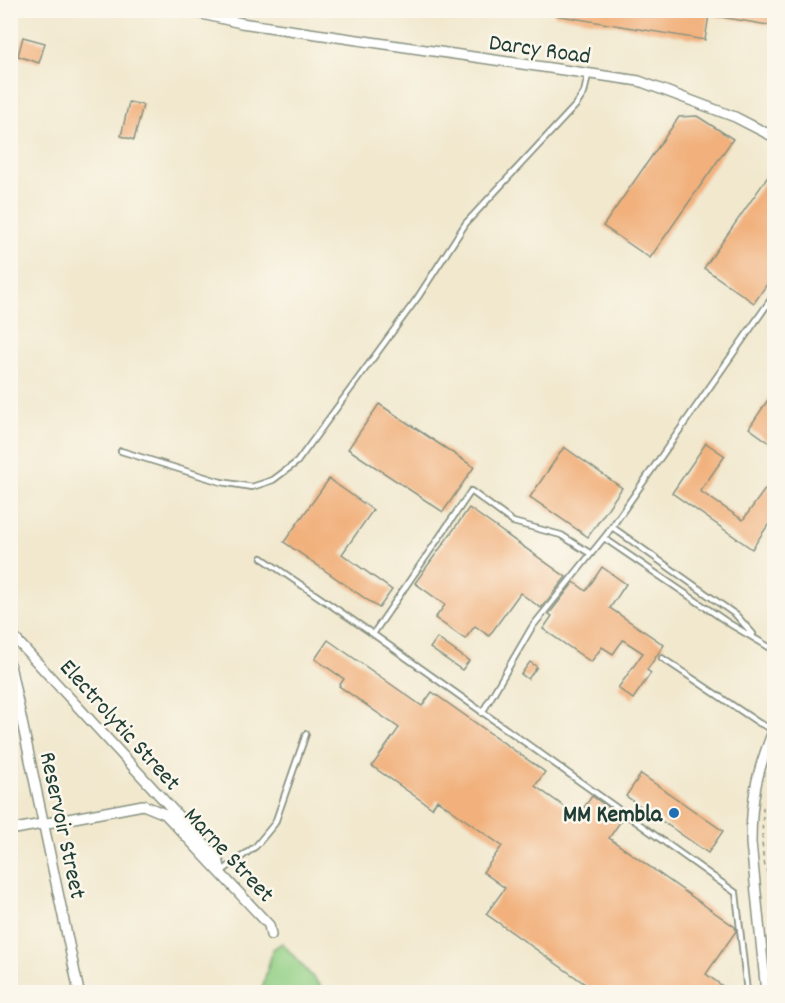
<svg xmlns="http://www.w3.org/2000/svg" width="785" height="1003" font-family="Dekko,sans-serif">
  <rect width="100%" height="100%" fill="#fbf7ec"/>
  <filter id="ink" filterUnits="userSpaceOnUse"><feTurbulence type="fractalNoise" baseFrequency=".0167" numOctaves="2"/><feDisplacementMap in="SourceGraphic" scale="12" xChannelSelector="R" yChannelSelector="G"/><feConvolveMatrix kernelMatrix="1 2 1 2 8 2 1 2 1" color-interpolation-filters="sRGB"/></filter>
  <filter id="wash" filterUnits="userSpaceOnUse"><feTurbulence type="fractalNoise" baseFrequency=".008" numOctaves="4" result="noise"/><feDisplacementMap in="SourceGraphic" scale="24" xChannelSelector="R" yChannelSelector="G"/><feGaussianBlur stdDeviation="1.35" result="paint"/><feColorMatrix in="noise" values="0 0 0 0 0 0 0 0 0 0 0 0 0 0 0 0 0 1.4 0 .05"/><feComposite in="paint" operator="in"/></filter>
  <g filter="url(#wash)">
    <rect width="100%" height="100%" fill="#f1e8ce"/>
    <path fill="#92cf84" stroke="#58865c" stroke-width="1.5" d="M282,943l44,49h-65l12,-43z"/>
    <g id="blocks">
      <path fill="#f1b07c" d="M555,10h219v16l-65,-11 -4,25 -151,-25z
        M23,37l22,6 -6,20 -21,-7z
        M129,102l14,3 -9,35 -13,-4z
        M697,116l36,23 -83,119 -47,-32 76,-109z
        M774,168v106l-20,29 -50,-35z
        M774,391v55l-25,-18z
        M379,404l95,63 -31,45 -95,-63z
        M706,443l19,13 -25,35 43,29 25,-35 6,4v27l-22,33 -80,-56z
        M564,447l58,41 -34,49 -58,-40z
        M329,479l44,31 -31,44 50,36 -13,18 -95,-66z
        M469,508l97,69 -25,31 -21,-15 -31,43 -14,-10 -10,13 -30,-21 10,-13 -30,-22z
        M602,567l24,17 -16,24 54,37 -17,25 4,3 -18,26 -15,-11 25,-35 -20,-13 -10,14 -11,-7 -11,15 -48,-33 9,-13 -3,-2 25,-32 12,9z
        M437,638l32,23 -7,9 -32,-22z
        M328,640l94,66 10,-14 113,80 -10,14 43,30 14,-20 31,22 -14,20 126,89 1,4 -30,43 26,19h-134l-112,-79 19,-26 -22,-16 19,-26 -65,-46 -5,8 -60,-42 27,-38 -60,-42 5,-7 -29,-20z
        M530,662l7,5 -9,12 -7,-5z
        M641,774l82,57 -15,22 -82,-57z"/>
    </g>
  </g>
  <g filter="url(#ink)">
    <use href="#blocks" fill-opacity="0" stroke="#889281" stroke-width="1.5"/>
    <g fill="none" stroke-linecap="round" stroke-linejoin="round">
      <defs>
        <path id="lane" d="M121,451l100,31 31,5 21,-7 24,-18 121,-165 48,-74 110,-118 8,-12 4,-18
          M612,527l124,88 17,19
          M604,538l126,86 44,26
          M262,558l111,76 363,259 11,99
          M373,634l98,-143 42,31 48,13 30,19
          M662,658l97,65 15,7
          M482,713l50,-86 75,-93 167,-239
          M221,872l35,-26 19,-23 31,-89"/>
        <path id="street" d="M185,10l56,13 398,58 96,36 39,20
          M10,633l208,226 3,12
          M10,665l69,327
          M10,830l133,-25 22,9 104,111 2,10
          M766,992l-15,-149c0,-46 6,-72 23,-114"/>
      </defs>
      <use href="#lane" stroke="#889281" stroke-width="8"/>
      <use href="#street" stroke="#889281" stroke-width="12"/>
      <path stroke="#889281" stroke-width="1.5" stroke-dasharray="4.5 4.5" stroke-linecap="butt" d="M763,807c0,24 -5,59 11,77
        M774,953l-1,2 1,18"/>
      <use href="#lane" stroke="#fff" stroke-width="4.5"/>
      <use href="#street" stroke="#fff" stroke-width="9"/>
    </g>
  </g>
  <circle fill="#1f6fb2" stroke="#fbf7ec" stroke-width="2" cx="674" cy="813" r="6"/>
  <g text-anchor="middle" stroke-width="5" stroke-linejoin="round" paint-order="stroke">
    <g font-size="24" fill="#1f3d34" stroke="#fbf7ec">
      <text transform="translate(540 48) rotate(8)" y="8">Darcy Road</text>
      <text transform="translate(121 724) rotate(48)" y="8">Electrolytic Street</text>
      <text transform="translate(64 825) rotate(78)" y="8">Reservoir Street</text>
      <text transform="translate(230 854) rotate(47)" y="8">Marne Street</text>
    </g>
    <g font-size="24" font-weight="bold" fill="#1f3d34" stroke="#fbf7ec" text-anchor="end">
      <text x="662" y="821">MM Kembla</text>
    </g>
  </g>
  <rect width="785" height="1003" fill="none" stroke="#fbf7ec" stroke-width="36"/>
</svg>
